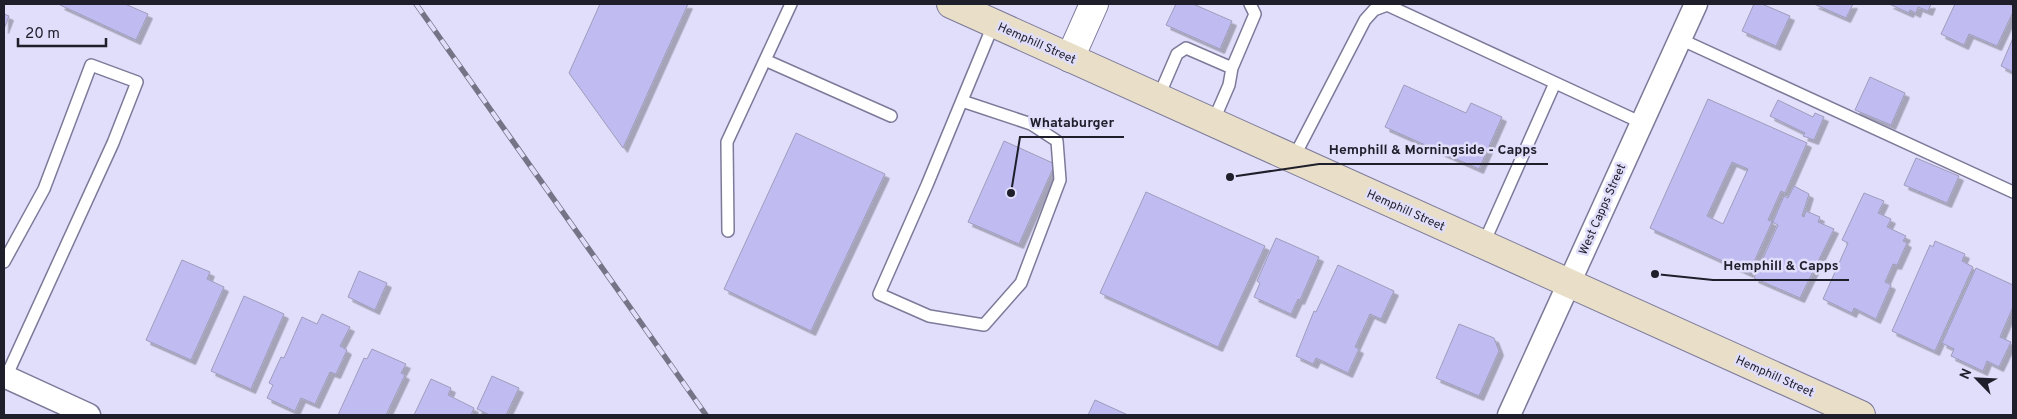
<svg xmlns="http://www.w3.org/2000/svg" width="2017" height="419" font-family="Overpass,sans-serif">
  <defs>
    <filter id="shadow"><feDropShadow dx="4.5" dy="4.5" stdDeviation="0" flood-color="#0004"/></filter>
  </defs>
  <rect width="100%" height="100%" fill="#e0defa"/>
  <path fill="#c0bcf1" stroke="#9e9cbc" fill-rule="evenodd" filter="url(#shadow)" d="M61,4h64l23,10 -12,26 -76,-35z
    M600,4h88l-65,144 -54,-75z
    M1176,4h17l39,17 -12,28 -54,-24z
    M1754,4h8l28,12 -14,30 -34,-15z
    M1814,4h39l-7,14z
    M1889,4h42l-3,7 -10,-4 -2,6 -6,-3 -1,3z
    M1955,4h54l4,2v6l-16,34 -28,-12 -5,11 -23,-11z
    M4,14l5,2 -5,13z
    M2013,38v34l-12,-6z
    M1870,77l35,16 -14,32 -36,-15z
    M1404,85l62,28 5,-10 31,14 -23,52 -94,-42z
    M1708,99l99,44 -22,50 -4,-2 -13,29 5,2 11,-26 4,2 6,-12 15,8 -7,22 2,1 2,-6 14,6 -2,5 16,7 -34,69 -46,-20 24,-53 -6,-3 -23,51 -99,-45zM1732,162l16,7 -25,55 -16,-8z
    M1778,100l35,17 2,-4 9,4 -10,23 -11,-4 2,-3 -35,-17z
    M796,133l89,41 -74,157 -87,-42z
    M1004,141l51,23 -36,80 -51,-22z
    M1916,158l43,18 -12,27 -43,-18z
    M1146,192l119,54 -47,101 -118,-54z
    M1864,193l20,8 -6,12 13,6 -4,8 19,9 -3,5 4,2 -10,22 -4,-1 -8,18 6,3 -15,34 -22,-11 -2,5 -29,-14 25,-56 -6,-3z
    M1276,238l43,19 -19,43 -2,-1 -7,15 -37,-17 6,-14 -3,-2z
    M1935,241l30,13 -3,7 11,6 -38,84 -43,-20 38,-86 3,2z
    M182,260l28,12 -3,7 17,8 -33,73 -45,-20z
    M1338,265l56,26 -13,28 -11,-5 -15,33 4,2 -11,24 -32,-15 -3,6 -17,-8 18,-45 2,1z
    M1976,268l37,17v22l-13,30 11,5 -12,25 -12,-6 -4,10 -32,-15 3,-7 -12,-6z
    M359,271l28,12 -12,27 -27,-13z
    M244,296l40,18 -33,75 -40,-18z
    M322,314l28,13 -10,19 7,4 -11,24 -6,-2 -15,32 -14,-6 -6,13 -28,-13 6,-13 -4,-2 12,-26 3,1 18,-41 15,7z
    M1459,324l35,14 5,13 -20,45 -43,-18z
    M372,349l34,15 -5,9 4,2 -19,40h-48l26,-57 3,1z
    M492,376l27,12 -13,27h-16l-13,-6z
    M431,379l20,9 -3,7 26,13 -3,7h-57z
    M1095,400l33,15h-40z"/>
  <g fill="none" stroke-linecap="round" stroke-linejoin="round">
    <defs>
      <path id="service" d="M1680,39l333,153
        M765,60l126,56
        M1232,68l23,-54 -5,-10
        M1158,98l19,-44 9,-6 46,20 -3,17 -16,37
        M962,101l69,23 26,17 3,39 -39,103 -37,42 -55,-9 -50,-22 48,-109 67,-162
        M1293,159l72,-139 9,-10 13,-5 255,118
        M728,231l-1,-89 64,-138
        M1483,245l72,-162
        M4,262l40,-73 47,-124 46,17 -24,61 -107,234"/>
      <path id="minor" d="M4,376l85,39
        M1509,415l187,-411"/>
      <path id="tertiary" d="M1070,58l24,-54"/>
      <path id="secondary" d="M951,4l910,411"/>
    </defs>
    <use href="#service" stroke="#7c7a99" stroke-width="14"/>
    <use href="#minor" stroke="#7c7a99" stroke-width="25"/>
    <use href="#tertiary" stroke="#7c7a99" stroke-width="30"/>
    <use href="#secondary" stroke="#7c7a99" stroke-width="30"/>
    <use href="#service" stroke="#fff" stroke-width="11"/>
    <use href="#minor" stroke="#fff" stroke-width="22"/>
    <use href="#tertiary" stroke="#fff" stroke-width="28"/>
    <use href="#secondary" stroke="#e9dec8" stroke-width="28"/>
    <defs>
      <path id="rail" d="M416,4l290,411"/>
    </defs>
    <use href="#rail" stroke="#757487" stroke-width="5.5"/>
    <use href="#rail" stroke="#e0defa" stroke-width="4" stroke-dasharray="11" stroke-linecap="butt"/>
  </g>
  <g text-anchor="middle" stroke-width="5" stroke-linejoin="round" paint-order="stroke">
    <g font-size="12" fill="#1f1e2b" stroke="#e0defa">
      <text transform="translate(1037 43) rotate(24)" y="4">Hemphill Street</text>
      <text transform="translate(1602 209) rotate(-66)" y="4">West Capps Street</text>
      <text transform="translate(1406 210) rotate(24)" y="4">Hemphill Street</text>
      <text transform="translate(1775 376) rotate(24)" y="4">Hemphill Street</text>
    </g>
  </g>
  <path fill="none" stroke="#1f1e2b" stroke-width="2" d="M1011 193L1020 137H1124M1230 177L1319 164H1548M1655 274L1713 280H1849"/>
  <g fill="#1f1e2b" stroke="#e0defa" stroke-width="2">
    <circle cx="1011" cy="193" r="5"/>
    <circle cx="1230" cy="177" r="5"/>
    <circle cx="1655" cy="274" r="5"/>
  </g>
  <g font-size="14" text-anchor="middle" font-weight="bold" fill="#1f1e2b" stroke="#e0defa" stroke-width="5" stroke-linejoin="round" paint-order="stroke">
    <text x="1072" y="127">Whataburger</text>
    <text x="1433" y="154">Hemphill &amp; Morningside - Capps</text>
    <text x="1781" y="270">Hemphill &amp; Capps</text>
  </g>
  <rect width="2017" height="419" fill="none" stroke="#1f1e2b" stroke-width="10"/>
  <g transform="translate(1977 379) rotate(294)" stroke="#e0defa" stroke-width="4" paint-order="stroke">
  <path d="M0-4L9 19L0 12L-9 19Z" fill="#1f1e2b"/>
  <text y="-8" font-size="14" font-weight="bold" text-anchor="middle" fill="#1f1e2b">N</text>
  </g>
  <path d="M18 38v8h88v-8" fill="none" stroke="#1f1e2b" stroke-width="2.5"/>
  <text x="25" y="38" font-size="15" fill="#1f1e2b" stroke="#e0defa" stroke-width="4" paint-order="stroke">20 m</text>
</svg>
